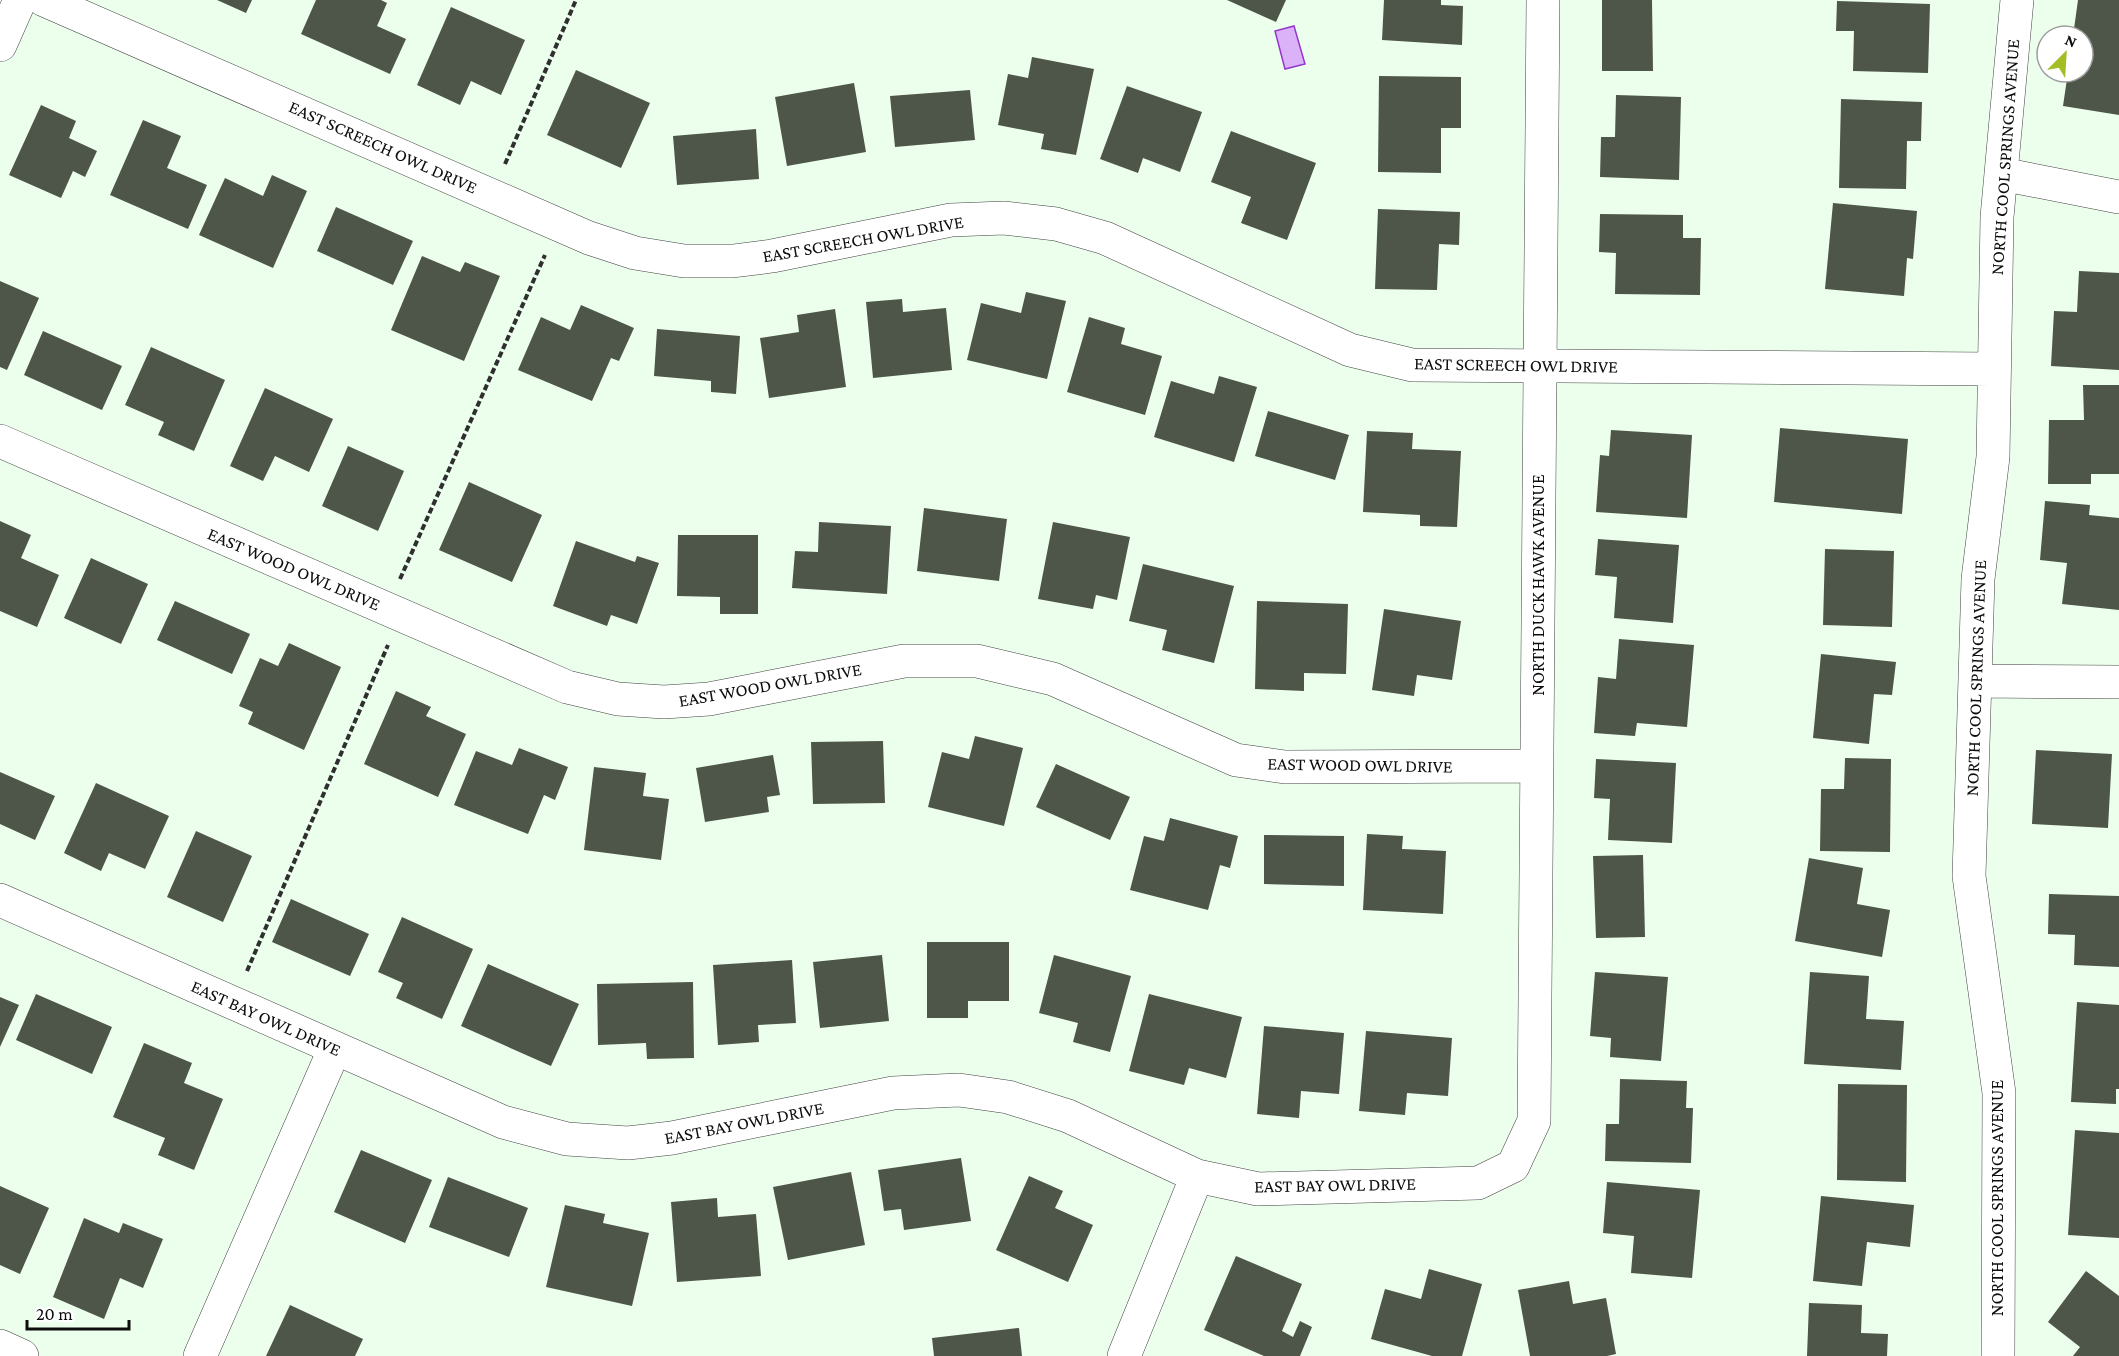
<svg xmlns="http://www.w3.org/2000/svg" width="2119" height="1356" font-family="'Crimson Pro',serif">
  <rect width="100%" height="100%" fill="#ecffed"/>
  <path fill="#dbb1f7" stroke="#9537ce" stroke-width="1.5" d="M1294,26l11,38 -20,5 -10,-38z"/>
  <path fill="#4e5549" d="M217,0h35l-6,13z
    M316,0h65l6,3 -10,23 29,13 -16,35 -89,-40z
    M1227,0h59l-10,22z
    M1384,0h57v5l22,1 -1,39 -80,-5z
    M1602,0h50l1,71h-51z
    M2078,0h41v115l-56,-9 5,-34h15v-36h-10z
    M1837,1l93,3 -2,69 -75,-2 1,-40h-18z
    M451,7l74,33 -24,55 -30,-14 -11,24 -43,-20z
    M1032,57l62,12 -18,86 -35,-6 3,-15 -46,-9 10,-51 20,4z
    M576,70l74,33 -29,65 -74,-33z
    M1379,76l82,1v51h-20v45l-63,-1z
    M854,83l12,69 -79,14 -12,-69z
    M1127,86l75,26 -22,60 -37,-14 -5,15 -38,-14z
    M970,90l5,50 -80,7 -5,-51z
    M1616,95l65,2 -2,83 -79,-3 1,-40h14z
    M1841,99l81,3 -1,39h-14l-1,48 -67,-1z
    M41,105l35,16 -7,17 28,13 -12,26 -12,-6 -12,27 -52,-23z
    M143,120l38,16 -14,32 40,17 -19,44 -78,-34z
    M756,129l3,50 -82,6 -4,-49z
    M1231,131l85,32 -29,77 -46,-17 10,-26 -40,-15z
    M272,175l35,16 -34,77 -74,-33 26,-57 38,18z
    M1833,203l84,8 -4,48 -6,-1 -3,38 -79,-7z
    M336,207l77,34 -20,44 -76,-34z
    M1378,209l82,3 -1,33 -20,-1 -2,46 -62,-1z
    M1600,214l83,1v23h18l-1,57 -85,-1 1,-41 -17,-1z
    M422,256l38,16 5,-10 35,14 -36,85 -73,-31z
    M2079,271l40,2v97l-68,-4 3,-55 23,1z
    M0,281l39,17 -32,72 -7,-3z
    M1026,292l40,9 -19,78 -80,-19 14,-57 40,10z
    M902,299l1,13 43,-4 6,62 -79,8 -7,-76z
    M581,305l53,23 -15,33 -8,-3 -19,43 -74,-31 23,-53 29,13z
    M835,309l11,78 -77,11 -9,-60 39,-6 -2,-17z
    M1089,317l36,11 -4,16 41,12 -17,59 -78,-23z
    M657,329l83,7 -4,58 -25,-2v-11l-57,-5z
    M43,331l79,35 -20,44 -78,-35z
    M151,347l74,33 -31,71 -36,-16 6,-13 -39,-17z
    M1219,376l38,11 -23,75 -80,-25 17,-56 43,13z
    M2083,385h36v89h-28v10h-43l1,-64h35z
    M265,388l68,31 -24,53 -34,-16 -12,25 -33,-15z
    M1268,411l81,24 -14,45 -80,-24z
    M1780,428l128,11 -6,75 -128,-12z
    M1611,430l81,5 -5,83 -91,-6 4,-57 9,1z
    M1367,431l46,2 -1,16 49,2 -4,76 -37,-1v-11l-57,-3z
    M348,446l56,25 -26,60 -56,-25z
    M469,482l73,33 -30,67 -73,-32z
    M2045,501l45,4 -1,10 30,3v92l-57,-6 5,-41 -27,-3z
    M924,508l83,11 -8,62 -82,-10z
    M0,521l31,14 -10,23 38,17 -22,52 -37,-16z
    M819,522l72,4 -4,68 -95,-6 3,-37 23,1z
    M1053,522l77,15 -13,63 -21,-5 -3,14 -55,-10z
    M678,535h80v79h-38v-17l-43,-1z
    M1598,539l81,6 -6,78 -59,-5 3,-41 -22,-2z
    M576,541l59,21 2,-6 22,7 -22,61 -26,-9 -4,11 -54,-20z
    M1825,549l69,2 -2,76 -69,-2z
    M91,558l57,26 -27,60 -57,-26z
    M1143,564l91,22 -20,77 -52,-13 5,-20 -38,-9z
    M175,601l75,33 -18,40 -75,-34z
    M1257,601l91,3 -2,70 -42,-1v18l-49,-2z
    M1384,609l77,12 -9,59 -35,-5 -3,21 -42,-6z
    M1619,639l75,6 -7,82 -50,-4 -2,13 -41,-3 4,-56 18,2z
    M289,643l52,24 -37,83 -56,-26 5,-12 -14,-6 21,-48 18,8z
    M1821,654l75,8 -4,33 -18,-1 -5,50 -56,-6z
    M396,691l35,16 -5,9 40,18 -28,63 -74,-33z
    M975,736l48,12 -19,78 -76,-19 14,-55 27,7z
    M883,741l2,62 -72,1 -2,-62z
    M519,748l49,19 -13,33 -11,-5 -16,39 -74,-29 22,-54 36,14z
    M2036,750l76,4 -4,74 -76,-4z
    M773,755l7,40 -13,2 2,15 -64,10 -9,-54z
    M1845,758l46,1 -1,93 -70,-1 1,-62h23z
    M1596,759l80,4 -4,80 -64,-3 2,-41 -16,-1z
    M1056,764l74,33 -20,43 -74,-33z
    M594,767l52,6 -3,23 26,3 -8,61 -77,-10z
    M0,772l55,24 -20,44 -35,-16z
    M96,783l73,33 -24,53 -36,-16 -8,18 -37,-18z
    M1170,818l68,18 -8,32 -10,-3 -12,45 -78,-20 14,-54 20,5z
    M196,831l56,25 -29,66 -56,-25z
    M1367,834l36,2 -1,13 44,2 -3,63 -80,-4z
    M1264,835l80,1v50l-80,-2z
    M1643,855l2,82 -49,1 -3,-82z
    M1809,858l54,10 -6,36 33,6 -8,47 -87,-16z
    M2049,894l70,2v71l-45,-2 1,-30 -27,-1z
    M291,899l78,35 -19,42 -78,-34z
    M402,917l71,32 -31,70 -46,-21 7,-15 -25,-11z
    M927,942h82v59h-41v17h-41z
    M882,955l7,66 -69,7 -7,-66z
    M1054,955l77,21 -21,76 -37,-10 5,-19 -39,-10z
    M792,960l4,63 -38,2 1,17 -41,3 -5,-80z
    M488,964l91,40 -28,62 -90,-40z
    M1595,972l73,5 -7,84 -51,-4 1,-19 -21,-2z
    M1810,972l59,4 -3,43 38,2 -3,49 -97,-6z
    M693,982l1,76 -47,1 -1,-16 -48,2 -1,-61z
    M36,994l76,33 -20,47 -76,-34z
    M1149,994l93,23 -16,61 -37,-10 -5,17 -55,-14z
    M0,997l19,8 -19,42z
    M2077,1002l42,3v84h-3v15l-45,-2z
    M1264,1026l80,7 -5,61 -38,-3 -2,27 -42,-4z
    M1366,1031l86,7 -4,58 -41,-3 -2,22 -46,-4z
    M144,1043l48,20 -8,20 39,16 -29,71 -36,-15 7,-17 -52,-21z
    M1620,1079l67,2 -1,27h7l-2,55 -86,-2 1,-37h13z
    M1838,1084l69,1 -1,97 -69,-2z
    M2075,1130l44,3v105l-51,-3z
    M361,1150l71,30 -27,63 -71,-31z
    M961,1158l10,63 -67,9 -3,-21 -17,2 -6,-41z
    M851,1172l14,73 -77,15 -15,-73z
    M1029,1176l34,15 -8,17 38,17 -25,57 -72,-32z
    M448,1177l80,31 -19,49 -80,-30z
    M1607,1182l93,8 -8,88 -61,-5 3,-37 -31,-3z
    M0,1186l49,22 -29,66 -20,-9z
    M1821,1196l93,9 -4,42 -43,-5 -5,44 -49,-5z
    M717,1198l1,19 38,-3 5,62 -84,6 -6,-80z
    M565,1205l40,9 -2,9 46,10 -17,73 -86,-19z
    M84,1218l35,15 4,-10 40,16 -20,49 -23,-10 -16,41 -51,-22z
    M1236,1256l66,28 -20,47 11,6 7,-16 12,6 -12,29h-36l-60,-26z
    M1429,1269l53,15 -20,72h-30l-61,-17 14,-50 36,10z
    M2086,1271l33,25v60h-46l7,-9 -32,-25z
    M1569,1281l4,23 33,-6 10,56 -9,2h-77l-12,-66z
    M1809,1303l53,2 -1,28 27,1 -1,22h-80z
    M290,1305l73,34 -8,17h-89z
    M1019,1328l3,28h-88l-2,-18z"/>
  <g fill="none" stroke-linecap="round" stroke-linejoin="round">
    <defs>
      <path id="minor" d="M44,0l545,238 46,15 49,8h49l39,-5 179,-36 53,-2 52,6 49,14 245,112 62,15 581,4
        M0,45l20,-45
        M2001,174l118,23
        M0,441l567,246 51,12 46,3 45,-3 195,-38h73l76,18 183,81 49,7 252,-1
        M1976,681l143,1
        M0,900l503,222 64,17 61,4 44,-5 221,-45 66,-3 49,7 60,19 129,60 61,13 220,-6 35,-17 21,-45 9,-1121
        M0,1346l22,10
        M200,1356l135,-308
        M1124,1356l73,-180
        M1998,1356l1,-263 -30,-217 9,-297 15,-122 4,-240 20,-217"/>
    </defs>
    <use href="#minor" stroke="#404040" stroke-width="34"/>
    <path stroke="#2f2f2f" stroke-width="4" stroke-dasharray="6 3" stroke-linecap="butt" d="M505,164l71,-164
      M400,579l145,-324
      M247,971l141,-326"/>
    <use href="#minor" stroke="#fff" stroke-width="33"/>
  </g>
  <g text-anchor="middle" stroke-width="6" stroke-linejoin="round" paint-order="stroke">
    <g font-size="18" fill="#0d0d0d" stroke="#fff">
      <text transform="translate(383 147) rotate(24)" y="6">EAST SCREECH OWL DRIVE</text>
      <text transform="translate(2005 157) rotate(-86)" y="6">NORTH COOL SPRINGS AVENUE</text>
      <text transform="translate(863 239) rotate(-10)" y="6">EAST SCREECH OWL DRIVE</text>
      <text transform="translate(1516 365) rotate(1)" y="6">EAST SCREECH OWL DRIVE</text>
      <text transform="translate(294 569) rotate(23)" y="6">EAST WOOD OWL DRIVE</text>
      <text transform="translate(1538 585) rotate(-90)" y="6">NORTH DUCK HAWK AVENUE</text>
      <text transform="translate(1976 678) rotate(-88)" y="6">NORTH COOL SPRINGS AVENUE</text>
      <text transform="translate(770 685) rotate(-10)" y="6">EAST WOOD OWL DRIVE</text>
      <text transform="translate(1360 765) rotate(1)" y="6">EAST WOOD OWL DRIVE</text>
      <text transform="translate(266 1018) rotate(24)" y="6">EAST BAY OWL DRIVE</text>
      <text transform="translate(744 1123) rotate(-11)" y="6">EAST BAY OWL DRIVE</text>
      <text transform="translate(1335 1185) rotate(-1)" y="6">EAST BAY OWL DRIVE</text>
      <text transform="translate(1997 1198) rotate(-90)" y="6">NORTH COOL SPRINGS AVENUE</text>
    </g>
  </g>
  <g transform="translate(2065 54) rotate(24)"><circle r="28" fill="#ffffff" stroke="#9e9e9e" stroke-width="1.5"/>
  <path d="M0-4.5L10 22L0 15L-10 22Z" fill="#a3be23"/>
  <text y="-9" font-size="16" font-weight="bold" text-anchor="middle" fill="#0d0d0d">N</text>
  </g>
  <path d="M27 1320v9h102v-9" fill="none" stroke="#0d0d0d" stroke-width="3"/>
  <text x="36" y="1320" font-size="18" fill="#0d0d0d" stroke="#ffffff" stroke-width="4.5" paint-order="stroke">20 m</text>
</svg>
